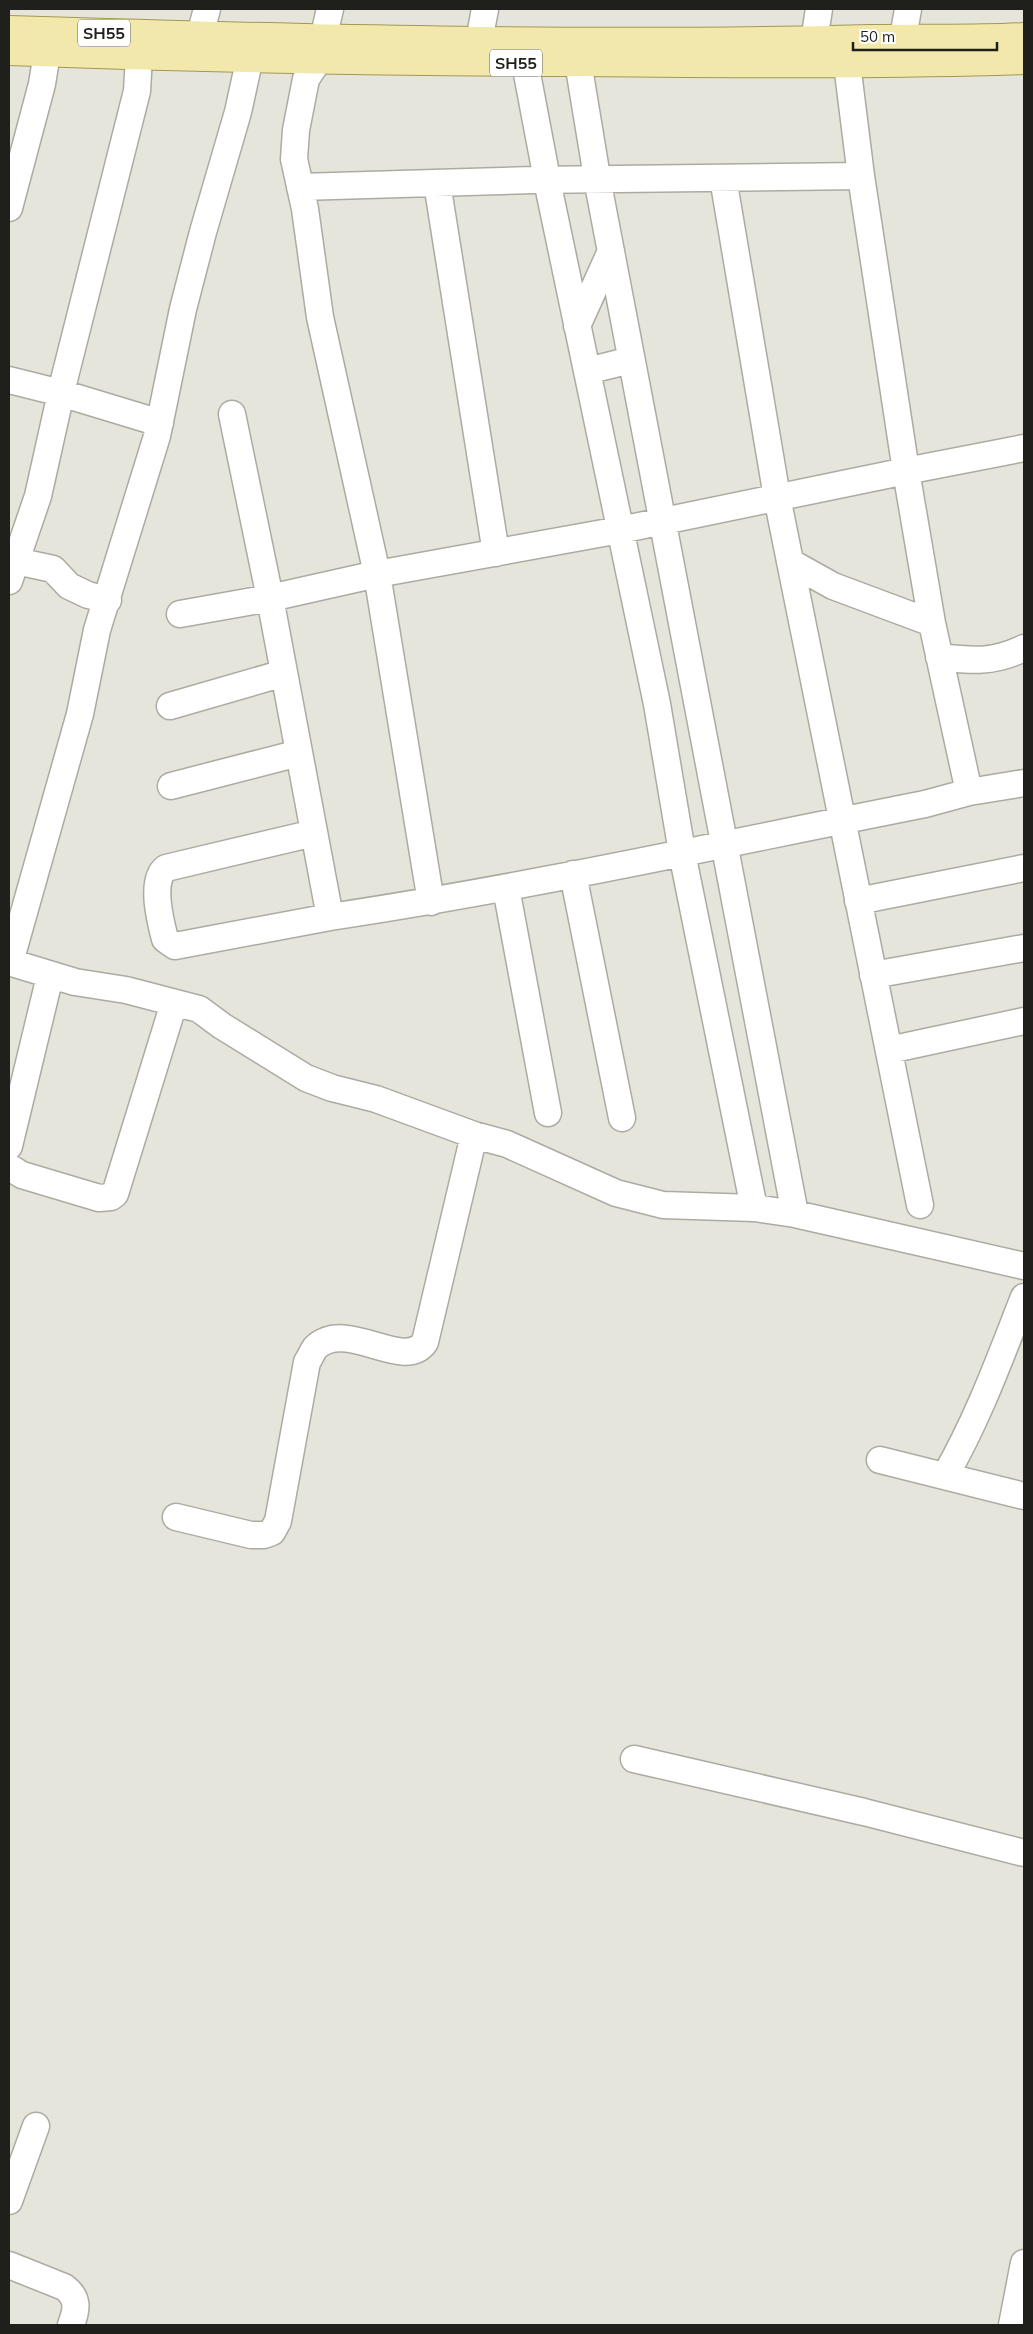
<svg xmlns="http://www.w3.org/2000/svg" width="1033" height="2334" font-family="Mulish,sans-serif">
  <rect width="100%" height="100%" fill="#e6e5db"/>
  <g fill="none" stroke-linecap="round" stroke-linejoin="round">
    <defs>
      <path id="minor" d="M200,35l7,-26
        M903,38l5,-29
        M323,39l7,-30
        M479,41l6,-32
        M814,41l5,-32
        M318,61l-12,18 -10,51 -2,29 11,50 15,108 57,257 54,328
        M578,62l21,127 196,1025
        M525,63l25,132 107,509 26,154 71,350
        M847,64l14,112
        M723,178l54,319 143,708
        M437,183l59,370
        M300,187l233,-7 328,-4 45,295 118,-23
        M9,208l33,-124 5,-31
        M577,326l34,-75
        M587,371l44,-11
        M9,380l52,13 99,30
        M16,561l37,8 16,17 19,9 20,5
        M790,562l43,24 99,37
        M9,581l29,-85 25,-112 74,-293 2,-35
        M180,614l90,-16 107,-24 243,-44 286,-59 26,152 37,169 -44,12c-198,39 -395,83 -595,113l-60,-319 -38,-184
        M939,657c34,4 54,6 85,-9
        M170,706l114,-33
        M171,786l128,-33
        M969,792l55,-9
        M314,833l-148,35c-16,12 -6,52 -1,71l10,7 155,-29
        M573,874l49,244
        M506,888l42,225
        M858,901l166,-33
        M9,962l66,20 51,8 73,19 23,17 84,52 26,10 44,11 98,36 33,9 109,49 47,12 91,3 41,6 229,52
        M10,962l70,-248 17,-84 60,-194 26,-127 20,-77 35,-120 12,-55
        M873,975l151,-27
        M889,1050l135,-29
        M9,1146l41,-170
        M9,1167l13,8 77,23 12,-1 4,-3 59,-191
        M880,1460l144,36
        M945,1476c33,-57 55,-118 79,-179
        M176,1517l75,18h13l8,-3 6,-11 29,-159c3,-4 5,-10 8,-14 31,-31 89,25 110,-6l49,-207
        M634,1759l230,53 160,41
        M9,2201l27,-75
        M9,2265l55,22c15,11 13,22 7,38
        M1012,2325l12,-62"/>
      <path id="major" d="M9,30c287,9 575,16 862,9 51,-1 102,1 153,-2
        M9,51c190,7 381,11 571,11 148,1 296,3 444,-2"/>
    </defs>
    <use href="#minor" stroke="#acaba2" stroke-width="29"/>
    <use href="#major" stroke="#a39755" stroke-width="30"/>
    <use href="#minor" stroke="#fff" stroke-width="26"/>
    <use href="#major" stroke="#f2e8ac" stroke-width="28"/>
  </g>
  <g text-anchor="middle" stroke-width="5" stroke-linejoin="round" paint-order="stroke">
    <g fill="#fff" stroke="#62625f" stroke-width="1">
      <rect x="78" y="19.5" width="52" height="27" rx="4"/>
      <rect x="490" y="49.5" width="52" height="27" rx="4"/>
    </g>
    <g font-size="16" font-weight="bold" fill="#1f1f1b">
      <text x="104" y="39">SH55</text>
      <text x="516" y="69">SH55</text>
    </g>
  </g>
  <rect width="1033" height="2334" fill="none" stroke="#1f1f1b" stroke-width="20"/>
  <path d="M853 42v8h144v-8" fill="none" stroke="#1f1f1b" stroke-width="2.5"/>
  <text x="860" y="42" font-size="15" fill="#1f1f1b" stroke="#ffffff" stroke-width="4" paint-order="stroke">50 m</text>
</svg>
